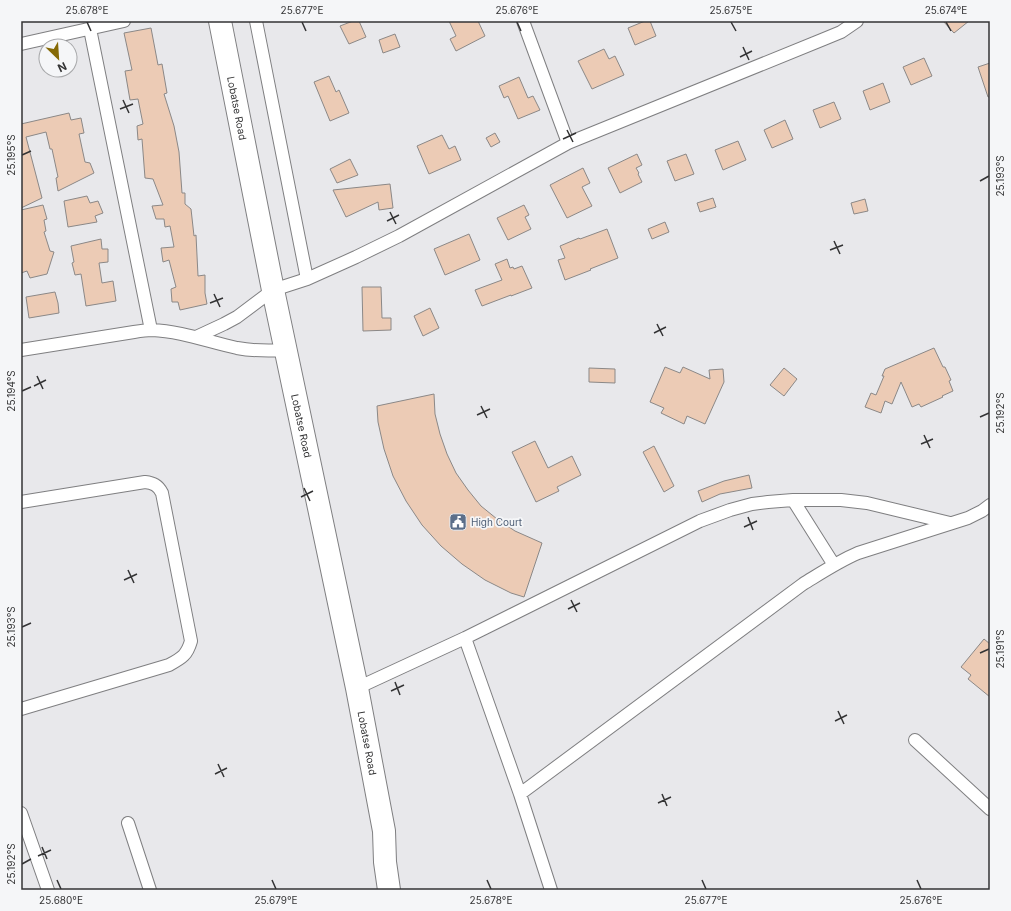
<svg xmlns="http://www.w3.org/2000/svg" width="1011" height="911" font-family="Inter,sans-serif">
  <rect width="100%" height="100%" fill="#e8e8eb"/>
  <path fill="#eccbb5" stroke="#8b8887" d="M353,21h6l7,16 -17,7 -9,-18z
    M449,21h29l7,15 -29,15 -6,-12 6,-3z
    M645,21h5l6,15 -21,9 -7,-17z
    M943,21h26l-15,12z
    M151,28l7,37 4,-1 5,29 -3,1 10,32 5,26 3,41h3v11l6,5 3,27 2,-1 2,41 7,-1v18l2,11 -27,6 -2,-8h-6l-1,-13 5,-2 -7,-27 -6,2 -2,-14 13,-1 -4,-21 -5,1 -1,-8h-8l-4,-13 11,-1 -10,-26 -8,-1 -3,-39 -4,1 -1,-14 6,-2 -5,-25 -8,1 -5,-29 7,-1 -8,-37z
    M395,34l5,13 -17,6 -4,-13z
    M604,49l5,10 6,-3 9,19 -32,14 -14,-28z
    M924,58l8,18 -21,9 -8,-18z
    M990,63v34h-2l-10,-30z
    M329,76l7,16 3,-2 10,23 -19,8 -16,-39z
    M519,77l9,21 5,-2 7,14 -22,9 -10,-23 -4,2 -5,-12z
    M883,83l7,19 -20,8 -7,-19z
    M834,102l7,17 -21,9 -7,-18z
    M69,113l2,7 10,-2 3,15 -5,1 6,28 5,1 4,10 -36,18 -2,-13 2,-1 -6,-28h-2l-4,-17 -20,5 16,61 -21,10v-84z
    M785,120l8,19 -21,9 -8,-18z
    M495,133l5,9 -9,5 -5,-9z
    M442,135l7,14 6,-3 6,14 -32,14 -12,-28z
    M738,141l8,19 -23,10 -8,-20z
    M637,154l5,11 -6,3 3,5 -1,1 4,8 -22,11 -12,-25z
    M686,154l8,20 -19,7 -8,-20z
    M350,159l8,16 -21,8 -7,-14z
    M583,168l7,15 -8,4 10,19 -25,12 -17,-33z
    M390,184l3,24 -14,2 -1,-8 -32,15 -13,-27z
    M87,196l3,7 8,-2 5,12 -8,3 2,6 -29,5 -4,-26z
    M713,198l3,9 -16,5 -3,-9z
    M865,199l3,12 -14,3 -3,-11z
    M43,205l4,14 -3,1 2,11 -2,1 6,19 4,1 -7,22 -17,4 -3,-7 -6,2v-63z
    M524,205l5,10 -4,2 6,12 -23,11 -11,-22z
    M665,222l4,10 -17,7 -4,-10z
    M607,229l11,29 -28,11 1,1 -26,10 -7,-20 7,-2 -5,-12 19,-8 1,1z
    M469,234l11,26 -35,15 -11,-26z
    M101,239l1,10h6v13l-9,1 3,20 11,-2 3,20 -30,5 -5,-32 -6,1 -3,-12 2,-1 -3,-16z
    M507,259l3,9 3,-1 1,2 8,-3 10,22 -21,8v-1l-29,11 -7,-16 27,-10 -7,-16z
    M362,287h19l1,31h9v12l-28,1z
    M55,292l3,11 1,10 -30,5 -3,-21z
    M430,308l9,20 -16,8 -9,-20z
    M934,348l9,19h2l6,13 -2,1 4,10 -11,5 1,1 -22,10 -2,-3 -7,3 -11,-25 -9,22 -7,-3 -4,12 -16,-6 6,-14 5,2 8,-19h-2l3,-7z
    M665,367l15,6 3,-6 27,12 -1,-9 14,-1 1,13 -19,42 -18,-8 -3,8 -23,-11 3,-5 -14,-6z
    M589,368l26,1v14l-26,-1z
    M784,368l13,11 -13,17 -14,-11z
    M434,394l1,20 5,20 7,20 9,19 12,17 13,16 16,13 18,12 27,12 -18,54 -13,-4 -26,-13 -23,-16 -21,-18 -19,-21 -16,-24 -13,-25 -9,-27 -6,-27 -1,-16z
    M535,441l13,27 24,-12 9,19 -24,12 2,4 -23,11 -24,-50z
    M654,446l20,40 -10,6 -21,-40z
    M749,475l3,13 -32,6 -18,8 -4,-11 26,-10z
    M984,639l6,5v53l-22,-18 3,-4 -10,-8z"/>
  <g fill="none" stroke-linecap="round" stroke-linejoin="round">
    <defs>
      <path id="street" d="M256,21l51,258
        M523,21l45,122
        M90,29l61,301
        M21,44l103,-23
        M196,337l28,-13 13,-7 36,-27 34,-11 49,-22 43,-21 169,-93 256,-104 17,-7 16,-11
        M21,350l113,-18c6,-1 12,-2 18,-2 29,1 57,12 85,18 16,3 32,3 49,2
        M793,500l41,65
        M21,502l124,-20c8,1 13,3 17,11l29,148c-4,14 -9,17 -22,24l-148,44
        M465,638l55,156 31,96
        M357,688l108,-50 235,-117 30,-11 22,-6 16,-2 25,-2h48l26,3 83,20
        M915,740l75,69
        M520,794l283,-210c18,-11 36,-23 55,-31l110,-35 14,-7 8,-6
        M21,813l27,77
        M128,823l22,67"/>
      <g id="highway">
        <path id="s1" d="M220,21l53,269 84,398 27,143 1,31 4,28"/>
      </g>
    </defs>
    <use href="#street" stroke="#7f7f81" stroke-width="14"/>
    <use href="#highway" stroke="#7f7f81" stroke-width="24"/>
    <use href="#street" stroke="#fff" stroke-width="12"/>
    <use href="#highway" stroke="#fff" stroke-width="22"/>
  </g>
  <path fill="none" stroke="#333334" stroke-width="1.5" d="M87,22l4,9M302,22l4,9M517,22l4,9M731,22l5,9M946,22l5,9M743,47l6,13M740,57l12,-6M123,100l6,13M120,109l13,-5M567,130l6,12M563,139l13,-6M22,155l9,-4M980,181l9,-5M390,212l6,12M387,221l12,-6M834,241l6,13M830,250l13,-5M214,294l6,13M210,303l13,-5M657,324l6,12M654,333l12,-6M37,376l6,13M34,386l12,-6M22,391l9,-4M481,406l6,12M477,415l13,-6M980,417l9,-4M924,435l6,13M921,444l12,-5M304,488l6,13M301,497l12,-6M748,517l5,13M744,527l13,-6M128,570l6,13M124,580l13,-6M571,600l6,12M568,609l12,-6M22,627l9,-4M980,653l9,-4M395,682l5,13M391,691l13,-6M838,711l6,13M835,721l12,-6M218,764l6,13M215,774l12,-6M662,794l5,12M658,803l13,-6M42,847l5,12M38,856l13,-6M22,864l9,-5M57,880l4,9M272,880l4,9M487,880l4,9M702,880l4,9M917,880l4,9"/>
  <defs>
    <symbol id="civic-square" viewBox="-11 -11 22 22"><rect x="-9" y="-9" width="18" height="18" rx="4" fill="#5c6f8a" stroke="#f5f6f8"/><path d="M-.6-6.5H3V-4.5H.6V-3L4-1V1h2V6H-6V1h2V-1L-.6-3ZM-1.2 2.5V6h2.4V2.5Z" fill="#fff"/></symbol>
  </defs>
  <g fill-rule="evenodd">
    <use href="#civic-square" x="448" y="512" width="20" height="20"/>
  </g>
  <g text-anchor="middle" stroke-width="3.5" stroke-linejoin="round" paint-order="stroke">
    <g font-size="10" fill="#333334" stroke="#f5f6f8">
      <text dy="4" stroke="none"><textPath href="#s1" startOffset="89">Lobatse Road</textPath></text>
      <text dy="4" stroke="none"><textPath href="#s1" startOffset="413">Lobatse Road</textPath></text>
      <text dy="4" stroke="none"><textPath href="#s1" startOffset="737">Lobatse Road</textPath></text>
    </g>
    <g font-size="10" fill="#4e5e75" stroke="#f5f6f8" text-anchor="start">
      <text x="471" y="526">High Court</text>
    </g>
  </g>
  <rect width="1011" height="911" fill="none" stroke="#f5f6f8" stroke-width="44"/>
  <g transform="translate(58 58) rotate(155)"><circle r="19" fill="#f5f6f8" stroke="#a7a8aa"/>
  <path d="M0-3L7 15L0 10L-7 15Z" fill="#866a06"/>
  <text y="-6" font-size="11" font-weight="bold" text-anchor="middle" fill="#333334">N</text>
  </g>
  <rect x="22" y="22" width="967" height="867" fill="none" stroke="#333334" stroke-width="1.5"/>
  <g font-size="10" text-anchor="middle" fill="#333334">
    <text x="87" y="14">25.678°E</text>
    <text x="302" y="14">25.677°E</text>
    <text x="517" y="14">25.676°E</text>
    <text x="731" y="14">25.675°E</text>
    <text x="946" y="14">25.674°E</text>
    <text transform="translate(11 155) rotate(-90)" y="4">25.195°S</text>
    <text transform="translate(1000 176) rotate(-90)" y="4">25.193°S</text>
    <text transform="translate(11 391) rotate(-90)" y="4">25.194°S</text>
    <text transform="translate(1000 413) rotate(-90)" y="4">25.192°S</text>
    <text transform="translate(11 627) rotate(-90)" y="4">25.193°S</text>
    <text transform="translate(1000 649) rotate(-90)" y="4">25.191°S</text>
    <text transform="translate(11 864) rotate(-90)" y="4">25.192°S</text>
    <text x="61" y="904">25.680°E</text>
    <text x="276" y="904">25.679°E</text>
    <text x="491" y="904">25.678°E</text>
    <text x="706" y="904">25.677°E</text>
    <text x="921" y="904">25.676°E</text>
  </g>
</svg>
